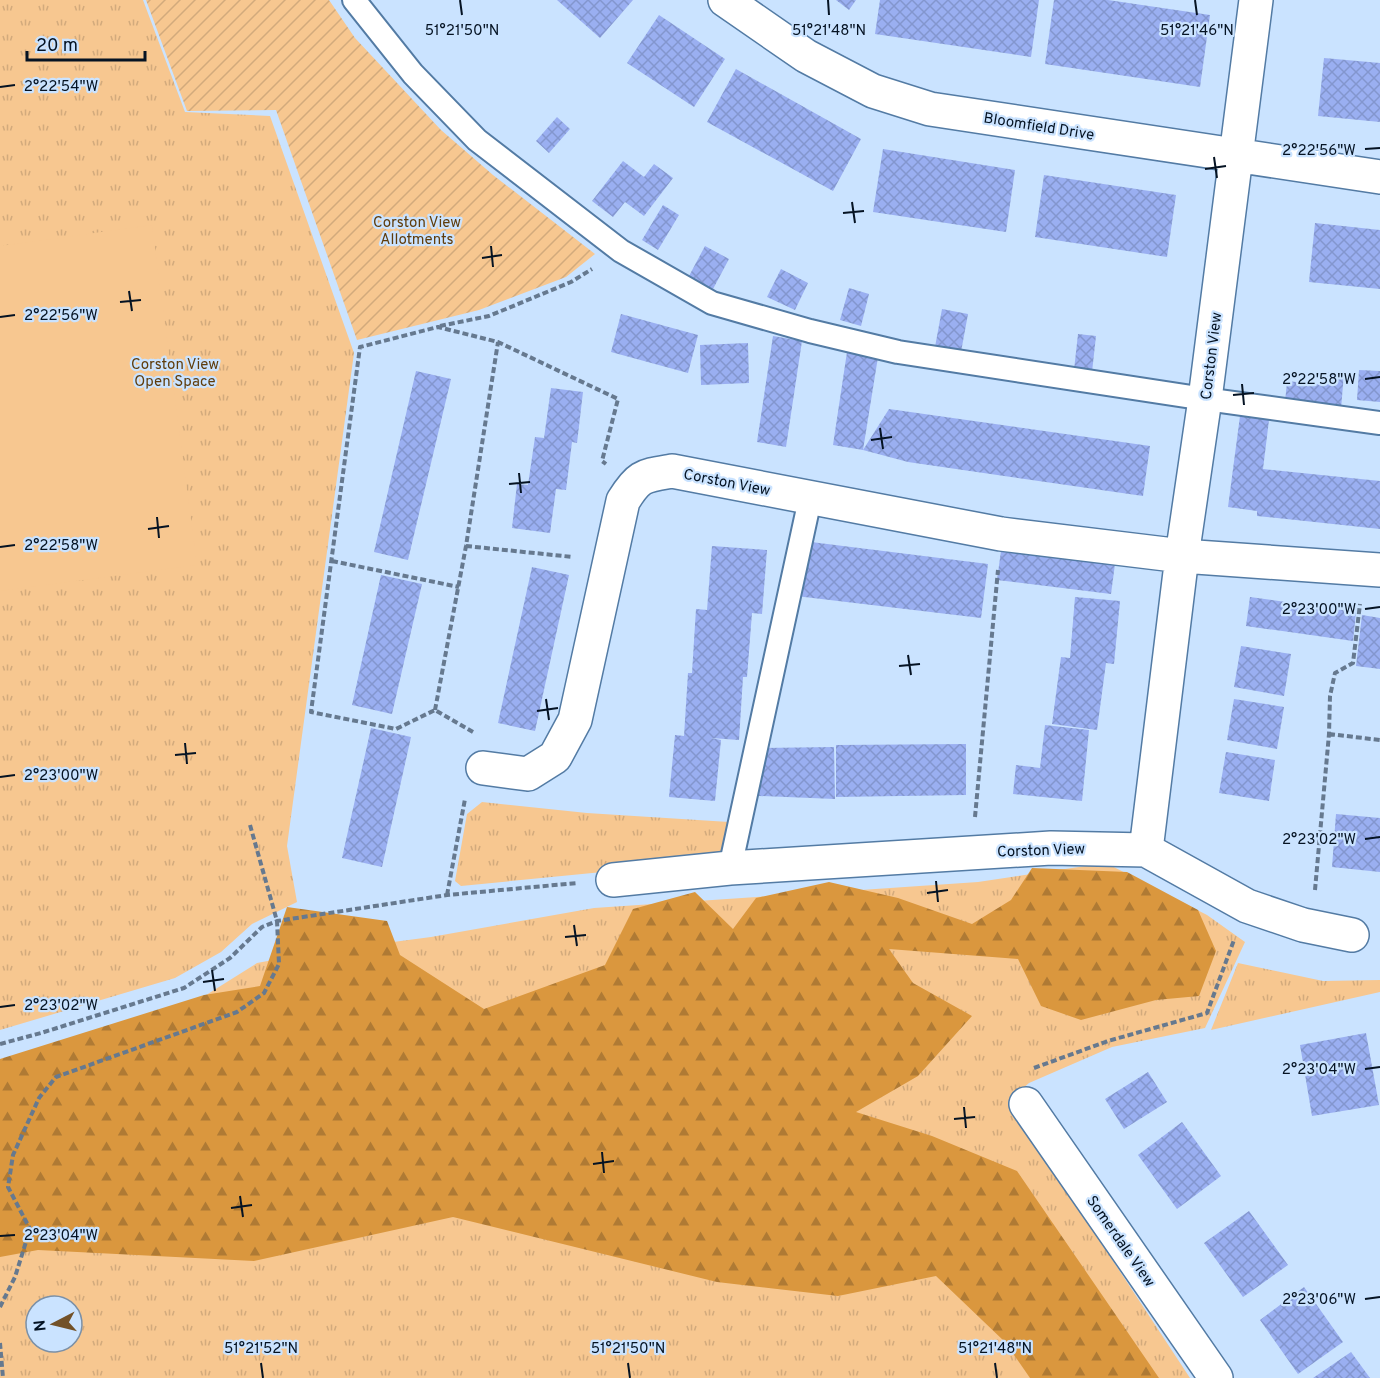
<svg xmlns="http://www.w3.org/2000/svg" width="1380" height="1378" font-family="Overpass,sans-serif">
  <defs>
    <pattern id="grass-tufts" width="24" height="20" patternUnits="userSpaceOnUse" patternTransform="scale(1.5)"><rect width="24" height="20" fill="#f7c790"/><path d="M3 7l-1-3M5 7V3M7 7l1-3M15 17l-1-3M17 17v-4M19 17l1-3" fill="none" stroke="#d2aa7c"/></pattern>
    <pattern id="forest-firs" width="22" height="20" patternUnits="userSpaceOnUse" patternTransform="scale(1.5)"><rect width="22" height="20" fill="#da973e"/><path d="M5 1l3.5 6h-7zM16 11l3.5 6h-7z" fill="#af7a34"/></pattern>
    <pattern id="garden-furrows" width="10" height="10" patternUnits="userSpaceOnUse" patternTransform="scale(1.5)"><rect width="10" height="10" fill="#f7c790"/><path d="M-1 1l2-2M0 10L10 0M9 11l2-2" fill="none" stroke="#d2aa7c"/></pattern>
    <pattern id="building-cross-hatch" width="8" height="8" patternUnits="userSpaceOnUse" patternTransform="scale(1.5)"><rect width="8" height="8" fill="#9aaff1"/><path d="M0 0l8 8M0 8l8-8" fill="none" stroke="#8396ce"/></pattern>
  </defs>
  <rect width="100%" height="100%" fill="#cae3ff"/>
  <path fill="url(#grass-tufts)" fill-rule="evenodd" d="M0,0h143l42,112 85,4 84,237 -67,493 10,56 -45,22 -31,28 -46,26 -175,52z
    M482,802l105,11 142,9 -5,32 -9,7 -254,25 -6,-5 12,-67z
    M1106,863l101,52 38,27 -40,86 -93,19 -83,36 -21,18 182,277h-1190v-309l179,-57 78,-49 53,-10 121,-16 163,-29 384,-26zM36,1306h36v36h-36z
    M1238,963l85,18 57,-1v12l-169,38z"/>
  <path fill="url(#forest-firs)" d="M1032,868l95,4 71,38 18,41 -17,45 -43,4 -75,20 -40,-14 -23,-47 -129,-10 24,34 59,33 -54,60 -62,36 76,24 85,35 142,207h-129l-25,-36 -69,-66 -98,20 -121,-14 -264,-65 -199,44 -216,-11 -38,7v-198l204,-64 56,-9 27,-79 100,14 13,34 84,54 121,-44 28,-56 62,-17 38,37 23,-31 73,-16 69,16 74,26 39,-24z"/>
  <path fill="url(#garden-furrows)" d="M146,0h183l26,38 86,92 52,45 102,79 -29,23 -87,33 -122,30 -81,-230 -89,1z"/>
  <path fill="#f7c790" d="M152,225l45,340 -197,26v-345z"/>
  <path fill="url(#building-cross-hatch)" d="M557,0h76l-33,38z
    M836,0h20l-7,10z
    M880,0h159l-8,57 -156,-23z
    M1054,0h54l102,15 -10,72 -155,-23z
    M659,15l66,44 -31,48 -67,-44z
    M1324,58l56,5v59l-62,-6z
    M736,69l125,70 -28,52 -126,-69z
    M557,117l13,12 -21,24 -13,-12z
    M883,149l132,21 -9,62 -133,-20z
    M623,161l21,16 10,-13 19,14 -29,38 -19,-14 -12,15 -21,-16z
    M1044,175l132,20 -9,62 -132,-20z
    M663,205l16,10 -21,35 -16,-10z
    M1315,223l65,7v59l-71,-7z
    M705,246l24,13 -16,30 -24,-13z
    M781,269l27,14 -13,27 -28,-13z
    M849,288l20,6 -8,32 -21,-6z
    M942,309l26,5 -7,38 -26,-5z
    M621,314l77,21 -10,38 -77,-21z
    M1078,334l18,2 -4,36 -18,-2z
    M773,336l29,5 -16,106 -29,-5z
    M748,343l1,40 -48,2 -1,-40z
    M847,352l31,5 -15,93 -30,-5z
    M1359,370l21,1v31l-23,-2z
    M416,371l35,8 -43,181 -34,-8z
    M1326,372l18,1 -3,36 -56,-6 2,-22 38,4z
    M551,388l32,4 -6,51 -5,-1 -6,48 -10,-1 -6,44 -38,-5 5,-44 11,1 7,-48 9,1z
    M889,409l261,37 -7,50 -235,-34 -45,-12z
    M1240,416l29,4 -6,49 117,12v48l-123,-13v-5l-29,-4z
    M803,541l185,23 -7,54 -185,-22z
    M712,546l55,4 -5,64 -10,-1 -5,64h-4l-4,63 -28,-2 10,2 -6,61 -46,-4 6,-62 9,1 4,-63h4l4,-64 11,1z
    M1001,551l114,13 -4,30 -114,-14z
    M532,567l37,8 -34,156 -37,-8z
    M381,575l41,9 -30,130 -40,-9z
    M1075,597l45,4 -6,63 -8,-1 -9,67 -45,-6 9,-67 9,1z
    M1250,597l106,15 -3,29 -107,-15z
    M1362,615l18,3v51l-24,-3z
    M1241,646l50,8 -7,42 -50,-9z
    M1234,699l50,8 -7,42 -50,-9z
    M1045,725l44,5 -7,71 -69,-7 3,-29 24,3z
    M371,728l40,9 -29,130 -40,-9z
    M966,744v51l-130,2v-52z
    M834,747l1,52 -76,-3 1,-48z
    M1226,752l49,8 -6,41 -50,-8z
    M1336,814l44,4v54l-48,-5z
    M1366,1033l13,72 -67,11 -12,-71z
    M1148,1072l19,30 -43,27 -19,-30z
    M1182,1122l39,54 -44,33 -39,-54z
    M1249,1211l39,54 -45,32 -39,-54z
    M1304,1287l39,55 -45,32 -38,-54z
    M1351,1352l19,26h-57z"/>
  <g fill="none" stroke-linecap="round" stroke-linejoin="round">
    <defs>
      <path id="lane" d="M354,0l59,74 64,66 144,111 91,52 98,28 88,21 307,47 175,24
        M730,868l80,-369"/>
      <path id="street" d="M725,0l81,56 67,35 57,18 450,68
        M1256,0l-51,399 -23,157 -36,294 101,56 56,19 49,10
        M483,768l45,6 27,-17 20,-37 48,-219c16,-26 20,-25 49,-30l329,63 181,22 198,14
        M613,880l117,-12 321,-20 95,2
        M1026,1104l190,274"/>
    </defs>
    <use href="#lane" stroke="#537ba4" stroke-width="26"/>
    <use href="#street" stroke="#537ba4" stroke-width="36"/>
    <path stroke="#66798f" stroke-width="4" stroke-dasharray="6 3" stroke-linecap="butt" d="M440,326l49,-10 82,-34 21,-13
      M466,546l107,11
      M332,561l127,26
      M435,710l31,-164 32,-204
      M473,732l-38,-22 -39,19 -85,-17 49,-365 78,-20 60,15 120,57 -16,62 4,3
      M1329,734l51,6
      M975,817l23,-247
      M1315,890l14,-156 1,-38 5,-23 18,-10 7,-59
      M447,895l18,-96
      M0,1044l41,-11 143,-45 46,-30 32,-31 15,-6 170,-26 130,-12
      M1034,1068l74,-27 99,-28 27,-73
      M0,1307l15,-30 15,-48 -22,-42 5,-32 26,-57 17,-21 181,-65 27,-19 15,-29 -2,-43 -27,-96
      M0,1343l3,35"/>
    <use href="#lane" stroke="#fff" stroke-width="22"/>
    <use href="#street" stroke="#fff" stroke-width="33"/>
  </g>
  <path fill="none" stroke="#051323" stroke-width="2" d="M460,0l2,15M828,0l1,15M1195,0l2,15M0,87l15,-2M1365,149l15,-1M1214,157l3,21M1205,169l21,-3M852,202l3,21M843,213l21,-2M491,246l2,21M482,258l20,-3M129,291l3,20M120,302l21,-2M0,317l15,-2M1365,379l15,-2M1242,384l2,21M1233,395l21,-2M880,428l3,21M871,440l21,-3M519,473l2,20M509,484l21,-2M157,517l2,21M148,529l21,-3M0,547l15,-2M1365,609l15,-2M908,655l3,20M899,666l21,-2M546,699l3,21M537,711l21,-3M185,743l2,21M175,755l21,-2M0,777l15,-2M1365,839l15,-2M936,881l2,21M927,893l21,-3M574,925l3,21M565,937l21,-2M212,970l3,21M203,982l21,-3M0,1007l15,-2M1365,1069l15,-2M964,1107l2,21M954,1119l21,-2M602,1152l2,21M593,1164l21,-3M240,1196l3,21M231,1208l21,-3M0,1236l15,-1M1365,1299l15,-2M261,1363l2,15M628,1363l2,15M995,1363l2,15"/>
  <g text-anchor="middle" stroke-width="4.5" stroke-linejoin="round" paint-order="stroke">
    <g font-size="15" fill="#051323" stroke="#cae3ff">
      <text transform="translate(1039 126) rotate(9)" y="5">Bloomfield Drive</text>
      <text transform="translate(1211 356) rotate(-83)" y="5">Corston View</text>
      <text transform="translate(727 482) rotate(11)" y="5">Corston View</text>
      <text transform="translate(1041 850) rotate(-2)" y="5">Corston View</text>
      <text transform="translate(1121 1241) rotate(55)" y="5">Somerdale View</text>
    </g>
    <g font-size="15" fill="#5f3c0b" stroke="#cae3ff">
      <text x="417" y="227">Corston View<tspan x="417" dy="17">Allotments</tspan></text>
      <text x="175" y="369">Corston View<tspan x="175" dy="17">Open Space</tspan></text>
    </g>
  </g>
  <g font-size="15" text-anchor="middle" fill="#051323" stroke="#cae3ff" stroke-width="4.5" stroke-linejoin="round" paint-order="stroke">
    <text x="462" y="35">51°21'50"N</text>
    <text x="829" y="35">51°21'48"N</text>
    <text x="1197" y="35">51°21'46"N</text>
    <text x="61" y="91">2°22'54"W</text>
    <text x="1319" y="155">2°22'56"W</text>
    <text x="61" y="320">2°22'56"W</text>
    <text x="1319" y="384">2°22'58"W</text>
    <text x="61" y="550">2°22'58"W</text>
    <text x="1319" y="614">2°23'00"W</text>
    <text x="61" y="780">2°23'00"W</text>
    <text x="1319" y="844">2°23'02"W</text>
    <text x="61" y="1010">2°23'02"W</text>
    <text x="1319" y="1074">2°23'04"W</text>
    <text x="61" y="1240">2°23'04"W</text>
    <text x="1319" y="1304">2°23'06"W</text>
    <text x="261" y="1353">51°21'52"N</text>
    <text x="628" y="1353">51°21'50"N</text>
    <text x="995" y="1353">51°21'48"N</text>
  </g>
  <g transform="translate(54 1324) rotate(263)"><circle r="28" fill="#cae3ff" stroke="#7b90a7" stroke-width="1.5"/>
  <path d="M0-4.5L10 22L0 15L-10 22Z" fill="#725128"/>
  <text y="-9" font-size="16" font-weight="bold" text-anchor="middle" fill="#051323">N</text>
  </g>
  <path d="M27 51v9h118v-9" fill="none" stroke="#051323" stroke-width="3"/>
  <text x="36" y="51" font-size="18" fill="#051323" stroke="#cae3ff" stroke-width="4.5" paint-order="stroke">20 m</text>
</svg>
